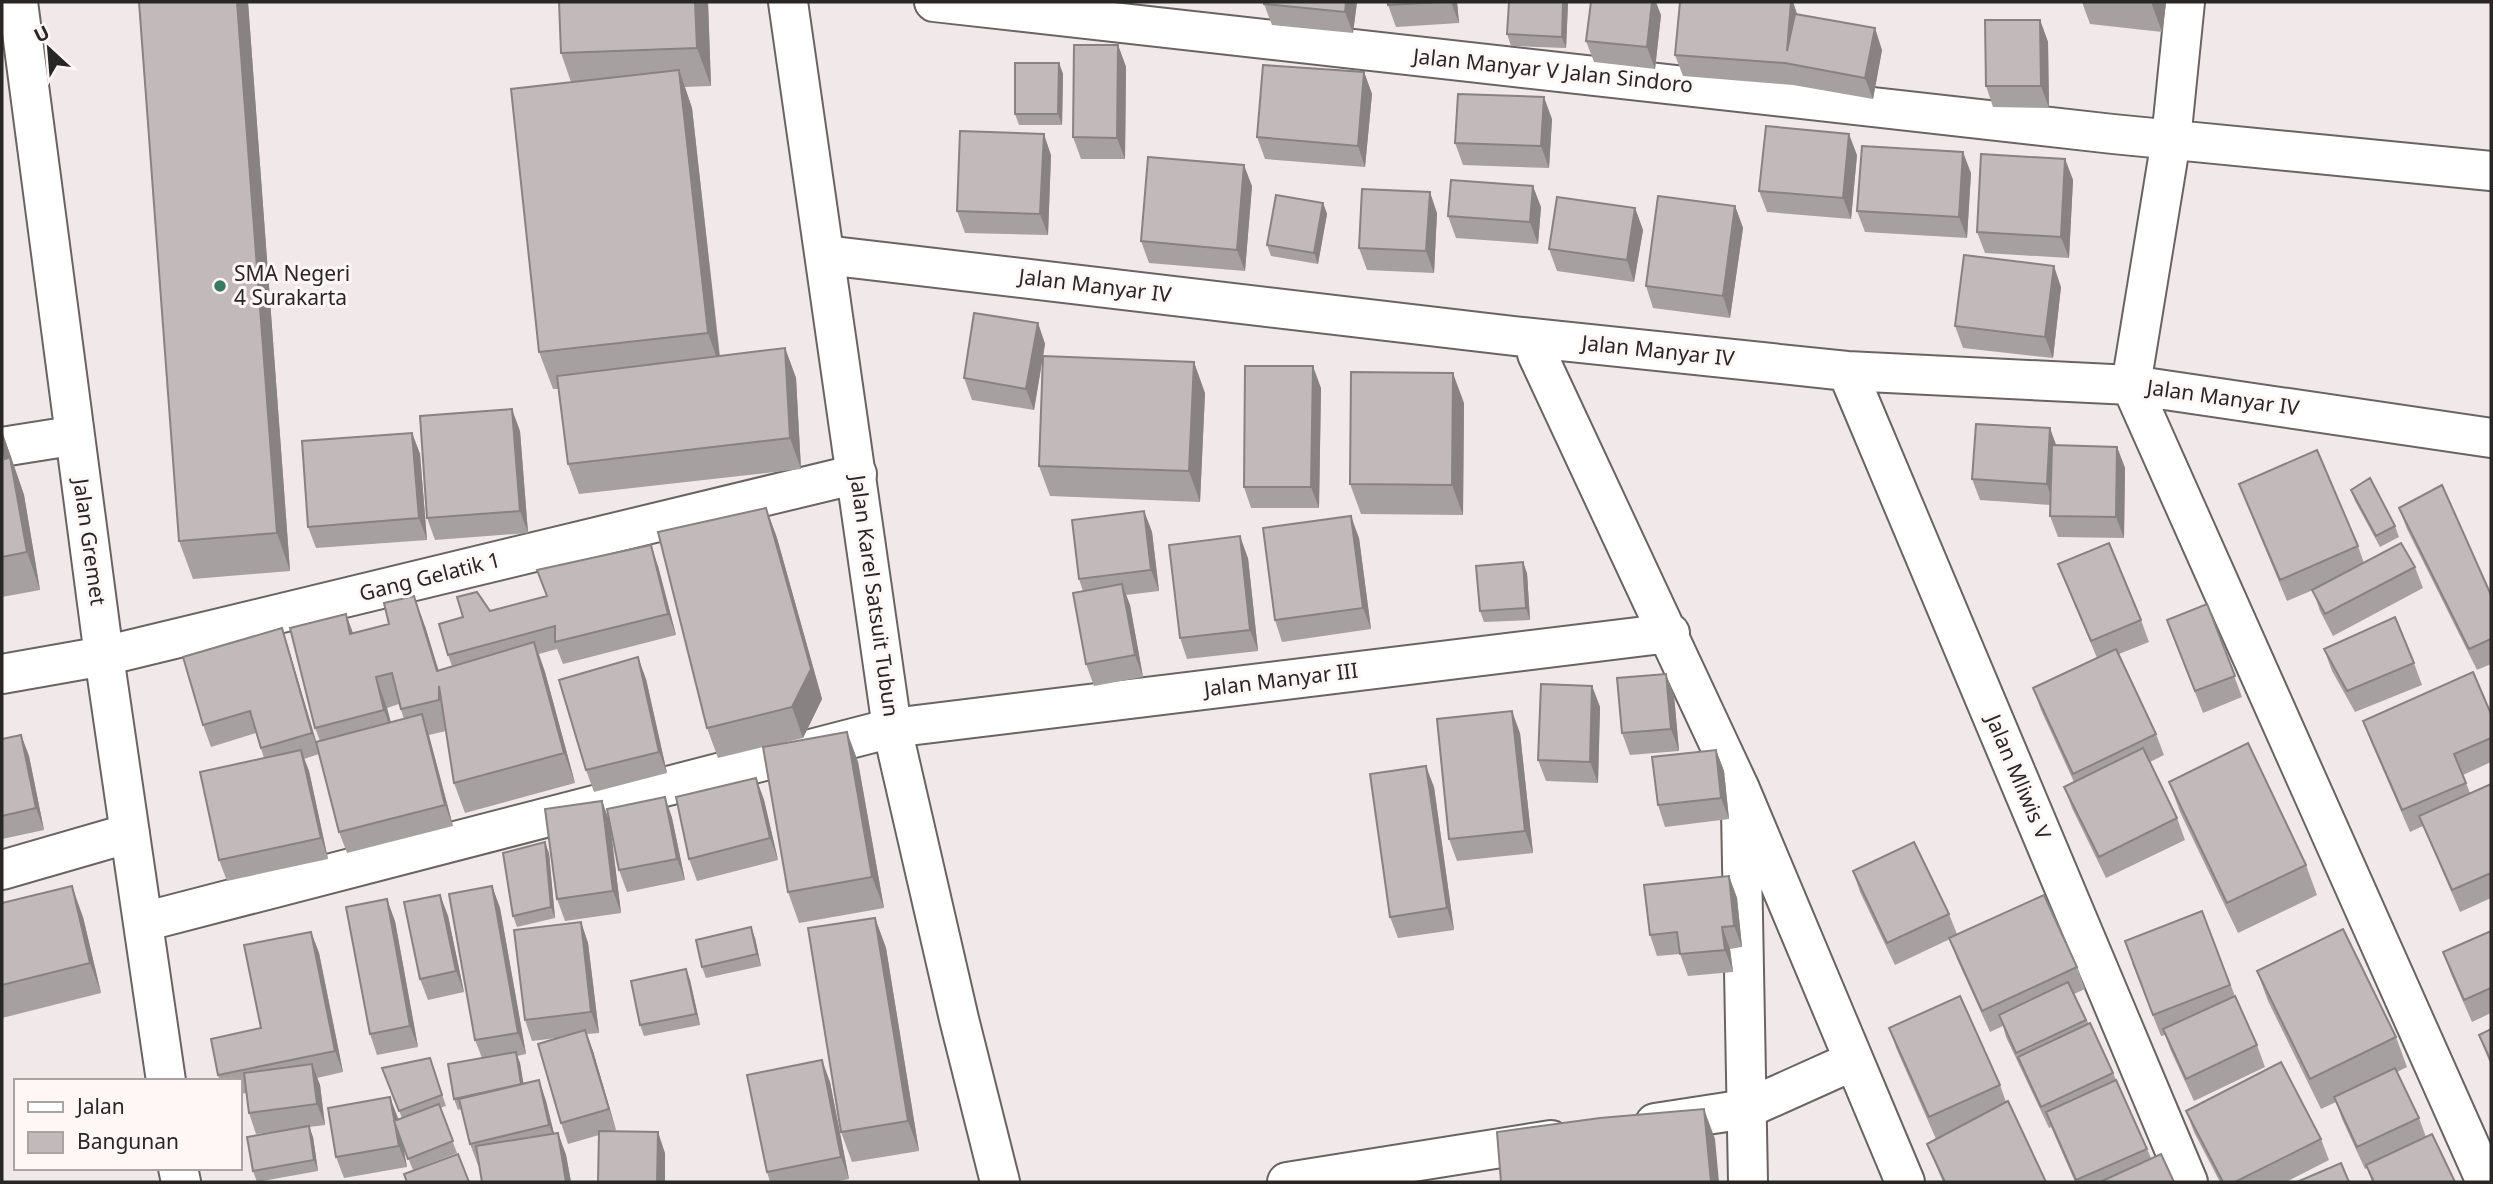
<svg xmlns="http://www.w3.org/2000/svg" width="2493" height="1184" font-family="'Noto Sans',sans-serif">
  <rect width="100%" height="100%" fill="#f1e9e9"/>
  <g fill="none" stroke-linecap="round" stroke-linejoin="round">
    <defs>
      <path id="minor" d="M18,2l86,654 62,425
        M934,2l1179,132 378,37
        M2185,2l-14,138 -40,245 355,797
        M825,255l689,81 333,35 284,14 360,53
        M1537,354l203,435 165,393
        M1847,371l341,811
        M2,447l63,-10
        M2,674l102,-18 753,-182
        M1741,810l7,372
        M2,870l128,-37
        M143,922l749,-194 778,-95
        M1655,1123l91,-14 107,-48
        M178,1168l3,14
        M1287,1182l264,-42"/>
      <path id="tertiary" d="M788,2l104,726 67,291 41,163"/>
    </defs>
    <use href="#minor" stroke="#6a6363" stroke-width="42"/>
    <use href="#tertiary" stroke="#6a6363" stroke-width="42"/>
    <use href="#minor" stroke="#fff" stroke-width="38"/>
    <use href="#tertiary" stroke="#fff" stroke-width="38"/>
  </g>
  <path fill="#a7a0a0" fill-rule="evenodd" d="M139,2h109l42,569 -97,8 -14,-38z
    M559,2h149l3,84 -26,1 7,21 28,248 65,-8 11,30 5,91 -222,25 -11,-30 -10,-75h-5l-14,-37 32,-270 -10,-29z
    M1357,2l-4,31 -81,-8 -8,-21z
    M1388,2h69l2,21 -63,4 -8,-22z
    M1680,2h113l4,12 85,36 -9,49 -80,-14 -110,-9 -8,-21z
    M2082,2h84l-4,30 -72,-8z
    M1568,3l-2,45 -55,-2 -4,-12z
    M1661,15l-6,54 -61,-7 -8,-21z
    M2040,20l8,22 1,66 -56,-1 -7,-21z
    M1118,45l8,22 -1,92h-44l-8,-22z
    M1059,63l4,11 -1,51h-43l-4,-11z
    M1364,72l8,22 -7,73 -100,-8 -8,-22z
    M1552,119l-3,49 -86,-3 -8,-22z
    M1051,155l-3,80 -83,-2 -8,-22z
    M1857,155l-6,64 -84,-7 -8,-21z
    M2065,159l8,21 -4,78 -84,-5 -8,-21z
    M1971,173l-4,65 -102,-6 -8,-21z
    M1252,186l-7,85 -96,-8 -8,-22z
    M1323,203l4,11 -9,50 -47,-8 -4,-11z
    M1735,206l8,22 -13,90 -77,-10 -7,-22z
    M1541,207l-3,37 -82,-6 -8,-22z
    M1635,208l8,22 -9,52 -77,-11 -8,-22z
    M1437,213l-3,60 -67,-3 -8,-22z
    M2061,287l-8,71 -90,-10 -8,-22z
    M1038,323l7,21 -2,12 162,37 -5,109 -150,-6 -11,-30 4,-110 -9,54 -62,-10 -8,-22z
    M1321,388l-2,120h-68l-7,-21z
    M1464,403l-1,112 -102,-1 -11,-30z
    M2,431l22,64 16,95 -38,7z
    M520,431l8,102 -93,7 -8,-22z
    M412,433l8,21 7,86 -111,8 -8,-21z
    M2056,445l61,2 8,21 -1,70 -66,-1 -8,-21v-11l-70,-5 -8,-21z
    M2239,484l119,62 6,17 51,4 8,21 -90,48 -13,-25 -7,-21 -26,11 -40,-96z
    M2351,490l44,36 4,11 -19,10 -25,-46z
    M766,508l11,30 45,161 -19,39 -29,7 73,-13 11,30 26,146 -85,15 -11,-31 -25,-145 -45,11 -11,-30z
    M2399,508l92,87v69l-14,6 -70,-141z
    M1144,511l8,21 7,59 -33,4 4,10 13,72 -49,9 -8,-22 -3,-73 -4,-12z
    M1359,538l12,91 -89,13 -7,-22z
    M1248,558l10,93 -71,8 -7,-21z
    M2058,564l83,56 8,22 -30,12 37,80 8,21 -14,7 27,56 8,22 -79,38 -34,-70 -8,-21 10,-5 -33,-72 -8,-22 64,-30z
    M658,566l18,69 -113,29 -6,-15 -18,5 6,18 30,111 -110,30 -11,-30 -8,-52 -17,4 24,91 -106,27 -8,-21 -20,-78 -15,5 5,12 19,88 -101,22 -8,-21 45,-102 -8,-25 -45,14 -8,-22 79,-97 7,22 29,100 2,-9 -5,-13 31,-114 7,19 72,-7 13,45 14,-5 -4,-11 42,-44zM399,704l5,15 -13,3 -4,-14z
    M1527,573l3,47 -46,2 -4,-11z
    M2207,604l35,93 -39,16 -36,-93z
    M2324,649l90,14 8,22 -67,27 -23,-41z
    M646,679l21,94 -73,19 -8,-22z
    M1592,686l8,21 -2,76 -52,-2 -8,-21z
    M1674,695l5,56 -49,4 -8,-22z
    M2491,714v48l-28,13 7,18 21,-9v114l-31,14 -37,-86 -13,6 -39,-90 -8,-21z
    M1520,733l13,120 -76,8 -8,-22z
    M21,735l8,21 15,74 -42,9v-100z
    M1716,750l8,21 5,48 -64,8 -7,-22z
    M756,778l8,22 14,60 -81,21 -8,-22z
    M2169,782l137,83 11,30 -79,38 -58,-121z
    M1434,787l20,143 -56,8 -8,-21z
    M665,797l7,21 13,62 -58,12 -8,-22 -9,-44 11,87 -56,8 -8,-22 45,-98 7,20z
    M549,853l6,65 -38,9 -4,-11z
    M1853,871l96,43 8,20 120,33 8,22 -11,5 39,79 38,85 23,24h-99l-24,-55 -2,1 -43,-91 -3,-11 -13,6 -33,-73 -7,-20 -55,26 -35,-73z
    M1729,876l8,22 5,49 -12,2 3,23 -45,4 -8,-22 -23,2 -7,-21z
    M492,886l8,22 26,146 -9,2 3,7 3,20 16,-3 7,21 8,33 4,-1 8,22 5,27h-89l-3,-17h-1l-8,-21 -9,-35 -3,1 -4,-11 28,-41 -7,-18z
    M440,895l8,21 16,76 -36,8 -8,-21z
    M2,903l81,14 18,76 -99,25z
    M2202,911l33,85 22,49 8,22 -71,34 -23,-50 -6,-16 -4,1 -29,-73z
    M875,918l11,30 33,203 -67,11 -11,-30z
    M395,921l23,126 -41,8 -7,-21z
    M581,922l7,21 11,90 -12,1 6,17 23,79 -4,1 53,22 -66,-18 -31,9 -7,-21 -4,-85 -25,3 -7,-21z
    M2491,931v82l-19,9 -21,-48 -8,-22z
    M311,932l8,21 24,119 -26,6 3,7 5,40 -16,2 4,10 5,34 -61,11 -4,-11 34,-41 -31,4 -7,-21 -3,-20 -6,1v-13h-20l-2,-6 43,-47z
    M755,938l6,28 -55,12 -4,-11z
    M686,969l4,11 10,45 -56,11 -4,-11z
    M2257,971l139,66 11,30 -10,5 22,46 7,19 29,45h-83l-5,-14 -2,1 -23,-50 -6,-17 -15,7 -53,-108z
    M1889,1028l111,57 6,17 40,80h-103l-16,-38 9,-5 -39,-89z
    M2491,1029v37l-12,-31z
    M430,1058l16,48 -6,2 17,45 -44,17 -11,-27 5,24 -63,11 -8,-21 66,-39 -20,-50z
    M830,1082l19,97 -16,3h-63l-3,-10z
    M2186,1111l135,28 8,21 -43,22h-66l-26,-50z"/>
  <path fill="#888282" d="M237,2h11l42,569 -13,-38z
    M695,2h13l3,84 -14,-38z
    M1346,2h11l-4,31 -8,-21z
    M1451,2h6l2,21z
    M1563,2h4l1,1 -2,45 -4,-11z
    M1652,2h4l5,13 -6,54 -8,-22z
    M1791,2h2l6,18 -12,31z
    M2151,2h15l-4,30z
    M2040,20l8,22 1,66 -8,-22z
    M1875,28l7,22 -9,49 -8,-21z
    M1118,45l8,22 -1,92 -8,-21z
    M1059,63l4,11 -1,51 -4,-11z
    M679,70l13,38 29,262 -13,-37z
    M1364,72l8,22 -7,73 -7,-21z
    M1544,97l8,22 -3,49 -8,-22z
    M1044,134l7,21 -3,80 -8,-21z
    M1849,134l8,21 -6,64 -8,-21z
    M1963,152l8,21 -4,65 -8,-21z
    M2065,159l8,21 -4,78 -8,-21z
    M1244,165l8,21 -7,85 -8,-21z
    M1533,186l8,21 -3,37 -8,-22z
    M1430,192l7,21 -3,60 -8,-22z
    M1323,203l4,11 -9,50 -4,-11z
    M1735,206l8,22 -13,90 -7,-22z
    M1635,208l8,22 -9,52 -7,-22z
    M2054,266l7,21 -8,71 -8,-21z
    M1038,323l7,21 -11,66 -8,-21z
    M785,348l11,30 5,91 -11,-31z
    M1194,362l11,31 -5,109 -11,-31z
    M1313,366l8,22 -2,120 -8,-21z
    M1453,373l11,30 -1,112 -11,-30z
    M512,409l8,22 8,102 -8,-22z
    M2050,428l8,22 -4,55 -7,-21z
    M2,431l22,64 16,95 -13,-38 -22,-93 -3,-18z
    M412,433l8,21 7,86 -8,-22z
    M2117,447l8,21 -1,70 -8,-21z
    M766,508l11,30 45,161 -19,39 -11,-31z
    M1144,511l8,21 7,59 -8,-21z
    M1351,516l8,22 12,91 -8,-21z
    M1240,536l8,22 10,93 -8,-21z
    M651,545l7,21 18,69 -8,-21z
    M1523,562l4,11 3,47 -4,-12z
    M1122,584l8,21 13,72 -8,-22z
    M414,596l11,30 23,75 -11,-30z
    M346,614l11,31 -7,-11z
    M282,628l7,22 31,104 -8,-21z
    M534,642l11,30 30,111 -11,-30z
    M638,657l8,22 21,94 -8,-21z
    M1666,674l8,21 5,56 -8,-22z
    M376,677l11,31 8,33 -11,-31z
    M1592,686l8,21 -2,76 -8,-21z
    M1512,711l8,22 13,120 -8,-22z
    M422,714l7,22 24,90 -8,-21z
    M847,732l11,30 26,146 -12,-31z
    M21,735l8,21 15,74 -8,-22z
    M301,750l8,21 19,88 -7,-21z
    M1716,750l8,21 5,48 -8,-21z
    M1426,766l8,21 20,143 -7,-22z
    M756,778l8,22 14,60 -8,-22z
    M665,797l7,21 13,62 -8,-21z
    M602,801l8,22 11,90 -8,-22z
    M545,842l4,11 6,65 -4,-11z
    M1729,876l8,22 5,49 -8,-21z
    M72,886l11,31 18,76 -11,-30z
    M492,886l8,22 26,146 -8,-21z
    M440,895l8,21 16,76 -8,-21z
    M387,899l8,22 23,126 -8,-21z
    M875,918l11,30 33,203 -11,-30z
    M581,922l7,21 11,90 -8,-21z
    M751,927l4,11 6,28 -4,-12z
    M1722,927l8,22 3,23 -8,-22z
    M311,932l8,21 24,119 -8,-21z
    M686,969l4,11 10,45 -4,-11z
    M585,1030l8,21 23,79 -7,-21z
    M516,1052l4,11 6,35 -4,-12z
    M822,1060l8,22 19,97 -8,-22z
    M312,1064l8,21 5,40 -8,-21z
    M539,1080l7,21 11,45 -8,-21z
    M390,1097l8,21 9,49 -8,-21z
    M1704,1109l11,30 4,43h-8z
    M309,1126l4,11 5,34 -4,-11z
    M658,1132l7,21v29h-8z
    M558,1133l8,22 5,27h-5z"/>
  <path fill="#c2baba" stroke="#888282" stroke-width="2" d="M139,2h98l40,531 -98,8z
    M559,2h136l2,46 -136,5z
    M1264,2h82l-1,10 -81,-8z
    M1388,2h54l-54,3z
    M1509,2h54l-1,35 -55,-3z
    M1591,2h61l-5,45 -61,-6z
    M1680,2h111l-4,49 8,-37 80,14 -10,50 -80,-15 -110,-8z
    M1985,20h55l1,66h-55z
    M1074,45h44l-1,93 -44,-1z
    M1015,63h44l-1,51h-43z
    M1263,65l101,7 -6,74 -101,-9z
    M679,70l29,263 -169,19 -28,-263z
    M1458,94l86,3 -3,49 -86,-3z
    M1766,126l83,8 -6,64 -84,-7z
    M960,131l84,3 -4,80 -83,-3z
    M1862,146l101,6 -4,65 -102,-6z
    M1981,154l84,5 -4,78 -84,-5z
    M1148,157l96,8 -7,85 -96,-9z
    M1451,180l82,6 -3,36 -82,-6z
    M1362,189l68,3 -4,59 -67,-3z
    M1276,195l47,8 -9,50 -47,-8z
    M1658,196l77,10 -12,90 -77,-10z
    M1557,197l78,11 -8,52 -78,-11z
    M1964,255l90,11 -9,71 -90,-11z
    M974,313l64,10 -12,66 -62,-11z
    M785,348l5,90 -222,26 -11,-88z
    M1043,356l151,6 -5,109 -150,-5z
    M1245,366h68l-2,121h-67z
    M1351,372l102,1 -1,112 -102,-1z
    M512,409l8,102 -93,7 -7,-102z
    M1976,424l74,4 -3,56 -75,-5z
    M412,433l7,85 -111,9 -6,-86z
    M2,441l3,18 5,-2 17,95 -25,5z
    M2052,445l65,2 -1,70 -66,-1z
    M2317,450l41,96 -78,34 -41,-96z
    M2370,478l25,48 -19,10 -25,-46z
    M2442,485l49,110v44l-22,10 -70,-141z
    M766,508l45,161 -19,38 -85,21 -49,-196z
    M1144,511l7,59 -72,9 -7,-59z
    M1351,516l12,92 -88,12 -12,-92z
    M1240,536l10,94 -70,8 -11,-93z
    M2109,543l32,77 -50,21 -33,-77z
    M2401,543l14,24 -90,47 -13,-24z
    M651,545l17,69 -113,28v-16l-107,29 -9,-31 24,-7 -6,-20 20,-5 13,19 57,-15 -10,-26z
    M1523,562l3,46 -46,3 -4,-45z
    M1122,584l13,71 -49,9 -13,-71z
    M414,596l23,75 97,-29 30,111 -110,30 -15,-97v14l-38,9 -9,-36 -16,4 8,33 -69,18 -25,-100 56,-14 4,20 39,-10 -5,-21z
    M2207,604l28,72 -40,15 -28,-71z
    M2395,617l19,46 -67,28 -23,-42z
    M282,628l30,105 -51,15 -11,-37 -47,14 -20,-68z
    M2116,649l40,85 -83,40 -40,-86z
    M638,657l21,95 -73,18 -27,-90z
    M2473,672l18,42v24l-37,16 12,29 -64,27 -39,-89z
    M1666,674l5,55 -49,4 -5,-55z
    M1541,684l51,2 -2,76 -52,-2z
    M1512,711l13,120 -76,8 -12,-120z
    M422,714l23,91 -106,27 -23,-90z
    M847,732l25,145 -84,15 -25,-145z
    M21,735l15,73 -34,8v-77z
    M2248,743l58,122 -79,38 -58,-121z
    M2143,748l34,70 -78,39 -35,-70z
    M301,750l20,88 -102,22 -19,-88z
    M1716,750l5,48 -63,7 -6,-48z
    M1426,766l21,142 -57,9 -20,-143z
    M756,778l14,60 -81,21 -13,-62z
    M2491,784v89l-39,17 -33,-74z
    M665,797l12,62 -58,11 -12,-61z
    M602,801l11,90 -56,8 -12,-90z
    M545,842l6,65 -38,9 -10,-63z
    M1914,842l35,72 -62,29 -34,-72z
    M1729,876l5,50 -12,1 3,23 -45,4 -3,-22 -27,3 -6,-50z
    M72,886l18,77 -88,22v-82z
    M492,886l26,147 -43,7 -26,-146z
    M440,895l16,76 -36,8 -16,-77z
    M2044,895l33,72 -95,44 -33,-73z
    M387,899l23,127 -40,8 -24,-127z
    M2202,911l28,74 -77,30 -28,-74z
    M875,918l33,203 -67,11 -33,-204z
    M581,922l10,90 -66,8 -11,-90z
    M751,927l6,27 -55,13 -6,-27z
    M2343,929l53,108 -86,42 -53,-108z
    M2491,931v57l-27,12 -21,-48z
    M311,932l24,119 -117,24 -7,-36 50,-11 -17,-83z
    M686,969l10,45 -56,11 -9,-44z
    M2068,982l18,38 -70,33 -17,-38z
    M1960,996l40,89 -71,32 -40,-89z
    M2235,996l22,49 -71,34 -23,-50z
    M2090,1023l23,50 -72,34 -23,-50z
    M2491,1029v32l-12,-26z
    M585,1030l24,79 -48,14 -23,-79z
    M516,1052l5,32 -67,15 -6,-35z
    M430,1058l12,37 -43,16 -17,-43z
    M822,1060l19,97 -74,15 -20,-97z
    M2281,1062l40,77 -86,43h-12l-37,-71z
    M312,1064l5,40 -68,9 -5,-40z
    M2395,1068l24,50 -62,29 -23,-50z
    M539,1080l10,45 -79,19 -11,-45z
    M2116,1080l31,69 -71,31 -30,-68z
    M390,1097l9,49 -63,11 -8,-49z
    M2008,1101l38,81h-101l-18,-38z
    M439,1104l14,37 -45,18 -14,-38z
    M1704,1109l7,73h-210l-4,-50 103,-14z
    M309,1126l5,34 -61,11 -6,-34z
    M599,1131l59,1 -1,50h-59z
    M558,1133l8,49h-84l-6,-36z
    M2432,1134l23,48h-81l-8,-17z
    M458,1154l11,28h-62l-3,-8z
    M2161,1154l13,28h-74z
    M2341,1163l8,19h-52z"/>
  <circle fill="#3b7965" stroke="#fff7f6" stroke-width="2.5" cx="220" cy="286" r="7"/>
  <g text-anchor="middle" stroke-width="6" stroke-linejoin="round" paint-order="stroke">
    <g font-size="21" fill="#292626" stroke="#fff7f6">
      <text transform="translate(1553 71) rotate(6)" y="7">Jalan Manyar V Jalan Sindoro</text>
      <text transform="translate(1095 286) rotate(7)" y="7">Jalan Manyar IV</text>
      <text transform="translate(1658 351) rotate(6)" y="7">Jalan Manyar IV</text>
      <text transform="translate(2223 398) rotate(8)" y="7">Jalan Manyar IV</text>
      <text transform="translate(89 542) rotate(82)" y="7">Jalan Gremet</text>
      <text transform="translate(430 577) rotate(-14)" y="7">Gang Gelatik 1</text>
      <text transform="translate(874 596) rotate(82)" y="7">Jalan Karel Satsuit Tubun</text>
      <text transform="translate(1281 680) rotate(-7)" y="7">Jalan Manyar III</text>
      <text transform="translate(2018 777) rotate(67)" y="7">Jalan Mliwis V</text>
    </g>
    <g font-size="21" fill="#292626" stroke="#fff7f6" text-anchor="start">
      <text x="234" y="281">SMA Negeri<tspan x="234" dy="24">4 Surakarta</tspan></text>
    </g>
  </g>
  <rect width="2493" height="1184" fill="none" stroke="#292626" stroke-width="7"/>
  <rect x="14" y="1079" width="228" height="91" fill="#fff7f6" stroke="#a9a3a3" stroke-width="2"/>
  <rect x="28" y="1102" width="35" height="10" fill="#ffffff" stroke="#a9a3a3" stroke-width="2"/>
  <text x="77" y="1114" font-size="21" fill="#292626">Jalan</text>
  <rect x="28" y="1132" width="35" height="21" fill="#c2baba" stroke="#a9a3a3" stroke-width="2"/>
  <text x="77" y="1149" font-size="21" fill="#292626">Bangunan</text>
  <g transform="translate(49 49) rotate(334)" stroke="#fff7f6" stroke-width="5" paint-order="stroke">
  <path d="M0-5L12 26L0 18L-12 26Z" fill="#292626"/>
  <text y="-10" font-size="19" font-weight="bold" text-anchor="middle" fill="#292626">U</text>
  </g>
</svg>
